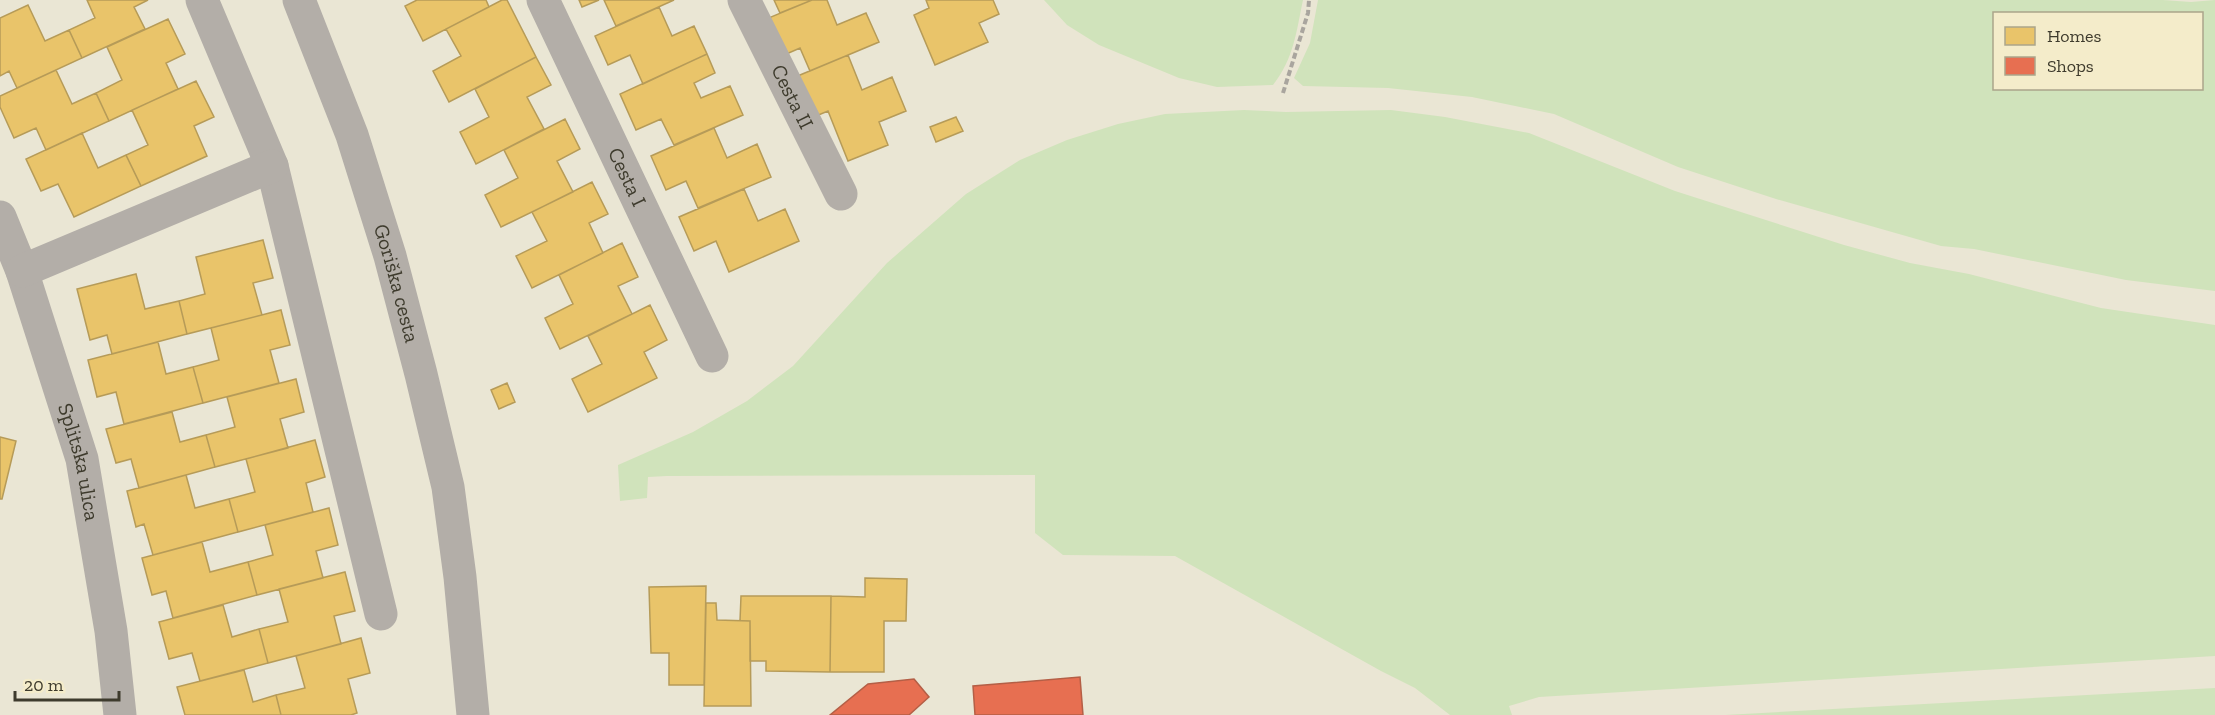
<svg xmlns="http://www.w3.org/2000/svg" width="2215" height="715" font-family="'Zilla Slab',serif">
  <rect width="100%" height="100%" fill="#eae6d4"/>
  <path fill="#d0e3bb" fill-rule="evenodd" d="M1044,0h259c-7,33 -9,58 -30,85l-56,2 -38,-9 -80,-33 -32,-20z
    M1318,0h845l28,2 24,-2v291l-89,-11 -152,-31 -33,-3 -165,-47 -98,-32 -124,-53 -82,-17 -84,-9 -85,-2 -9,-8 16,-35zM1994,14h208v74h-208z
    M1244,110l42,2 105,-2 54,7 84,16 146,58 169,54 66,18 59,11 132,34 114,17v331l-676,41 -30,9 3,9h-62l-35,-27 -34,-17 -206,-115 -112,-1 -28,-22v-58l-368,1 -19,1 -1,21 -27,3 -2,-36 75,-33 54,-31 46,-35 94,-103 79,-69 54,-34 47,-20 51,-16 47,-10z
    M2215,688v27h-490z"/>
  <path fill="#e9c46a" stroke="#b69b58" stroke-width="1.5" d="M87,0h61l-14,7 11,22 -63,29 -13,-28 26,-12z
    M417,0h69l3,7 -66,34 -18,-35z
    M502,0h5l29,57 -87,45 -16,-31 28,-15 -15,-27z
    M579,0h20l-17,7z
    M604,0h70l-58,26z
    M774,0h38l-32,13z
    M812,0h15l10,25 29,-12 13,29 -69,29 -10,-23 -25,11 -16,-37z
    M926,0h67l6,14 -20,9 9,19 -53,23 -21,-50 15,-7z
    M28,5l17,36 24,-11 13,28 -65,30 -8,-17 -9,5v-58z
    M659,7l13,29 22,-10 13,28 -64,30 -13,-29 -22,10 -13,-29z
    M168,19l17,35 -19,9 12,26 -69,32 -13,-28 26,-13 -15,-33z
    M707,54l8,19 -21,10 7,15 29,-12 13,29 -69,30 -13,-26 -25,11 -16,-36z
    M848,55l14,35 30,-13 14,34 -27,11 9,23 -40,16 -20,-50 -24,10 -16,-41z
    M536,57l15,28 -24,12 17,32 -68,35 -16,-32 29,-15 -14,-28z
    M56,70l16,34 24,-11 13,28 -63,29 -10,-22 -22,10 -14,-31v-11z
    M196,81l18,36 -20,9 13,30 -66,30 -15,-31 22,-10 -16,-35z
    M956,117l7,14 -27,11 -6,-15z
    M565,119l15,30 -23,12 16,31 -72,35 -16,-32 33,-17 -14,-28z
    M714,128l13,30 30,-14 14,33 -73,31 -12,-27 -20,9 -15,-34z
    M82,133l16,35 28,-13 15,31 -67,31 -16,-33 -17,7 -15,-32z
    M592,182l16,32 -19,9 14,30 -71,35 -16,-32 31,-15 -15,-29z
    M744,189l14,32 27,-12 14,32 -70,31 -13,-31 -22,10 -15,-34z
    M263,240l10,38 -20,5 9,32 -75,19 -8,-33 26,-7 -9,-37z
    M622,243l16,34 -20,9 14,28 -72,35 -15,-31 28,-14 -14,-29z
    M136,274l9,35 34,-8 8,33 -75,20 -5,-19 -17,5 -13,-51z
    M650,305l17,35 -23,12 13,26 -69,34 -16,-33 30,-15 -14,-28z
    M281,310l9,35 -20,5 9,33 -76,20 -10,-36 26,-7 -8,-32z
    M158,342l8,32 27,-7 10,36 -79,21 -8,-32 -19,5 -9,-37z
    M296,379l8,33 -24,7 8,29 -73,19 -9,-32 29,-8 -8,-30z
    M507,383l8,19 -16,7 -8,-19z
    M172,412l8,30 26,-7 9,32 -76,21 -8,-29 -15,4 -10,-34z
    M0,437l16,4 -14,58h-2z
    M315,440l10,37 -19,6 7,29 -75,20 -9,-33 26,-7 -9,-33z
    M186,475l9,33 34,-9 9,33 -85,23 -9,-31 -8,3 -9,-36z
    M329,508l9,37 -22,6 7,27 -66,17 -9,-33 25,-7 -8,-30z
    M202,542l8,30 38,-10 9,33 -84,23 -7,-27 -14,4 -10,-37z
    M345,572l10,39 -21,5 7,28 -73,19 -9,-34 29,-7 -9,-33z
    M865,578l42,1 -1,42h-22v51h-54l1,-76 34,1z
    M706,586l-2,99h-35v-32h-18l-2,-66z
    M741,596h90l-1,76 -64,-1v-10h-16v-40h-10z
    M706,603h10l1,17 33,1 1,85h-47z
    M223,605l9,32 27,-8 9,34 -68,18 -8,-28 -23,6 -10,-37z
    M361,638l9,35 -22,6 9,34 -6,2h-70l-5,-20 29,-7 -9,-32z
    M244,670l9,32 23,-7 5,20h-96l-8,-28z"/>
  <path fill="#e76f51" stroke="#b45f46" stroke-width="1.5" d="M1080,677l3,38h-108l-2,-29z
    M914,679l15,18 -20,18h-79l38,-31z"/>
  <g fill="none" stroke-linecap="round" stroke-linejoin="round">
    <path stroke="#a9a59e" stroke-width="4" stroke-dasharray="6 3" stroke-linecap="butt" d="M1283,93l25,-80 1,-13"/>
    <g stroke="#b3aea8" stroke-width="33">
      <path d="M202,0l70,166 109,448"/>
      <path id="s1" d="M543,0l169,356"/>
      <path id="s2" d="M744,0l97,194"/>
      <path id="s3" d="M0,217l22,54 60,188 29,172 9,84"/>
      <path d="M22,271l250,-105"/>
    </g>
    <path stroke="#b3aea8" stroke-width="33" id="s4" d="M299,0l53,135 38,121 31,118 27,113 12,90 13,138"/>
  </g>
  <g text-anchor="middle" stroke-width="6" stroke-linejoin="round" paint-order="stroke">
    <g font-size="21" fill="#3e3b2d" stroke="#f4ecca">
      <text dy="7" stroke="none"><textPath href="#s2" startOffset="108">Cesta II</textPath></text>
      <text dy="7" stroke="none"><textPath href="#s1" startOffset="196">Cesta I</textPath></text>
      <text dy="7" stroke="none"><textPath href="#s4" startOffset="300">Goriška cesta</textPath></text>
      <text dy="7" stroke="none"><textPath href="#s3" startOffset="258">Splitska ulica</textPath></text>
    </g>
  </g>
  <rect x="1993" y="12" width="210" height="78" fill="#f4ecca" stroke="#aba58b" stroke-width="1.5"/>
  <rect x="2005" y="27" width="30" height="18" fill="#e9c46a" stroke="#aba58b" stroke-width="1.5"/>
  <text x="2047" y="42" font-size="18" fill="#3e3b2d">Homes</text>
  <rect x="2005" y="57" width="30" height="18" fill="#e76f51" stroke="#aba58b" stroke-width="1.5"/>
  <text x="2047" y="72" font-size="18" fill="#3e3b2d">Shops</text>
  <path d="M15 691v9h104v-9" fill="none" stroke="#3e3b2d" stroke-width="3"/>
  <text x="24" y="691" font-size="18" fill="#3e3b2d" stroke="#f4ecca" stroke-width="4.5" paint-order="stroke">20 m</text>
</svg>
